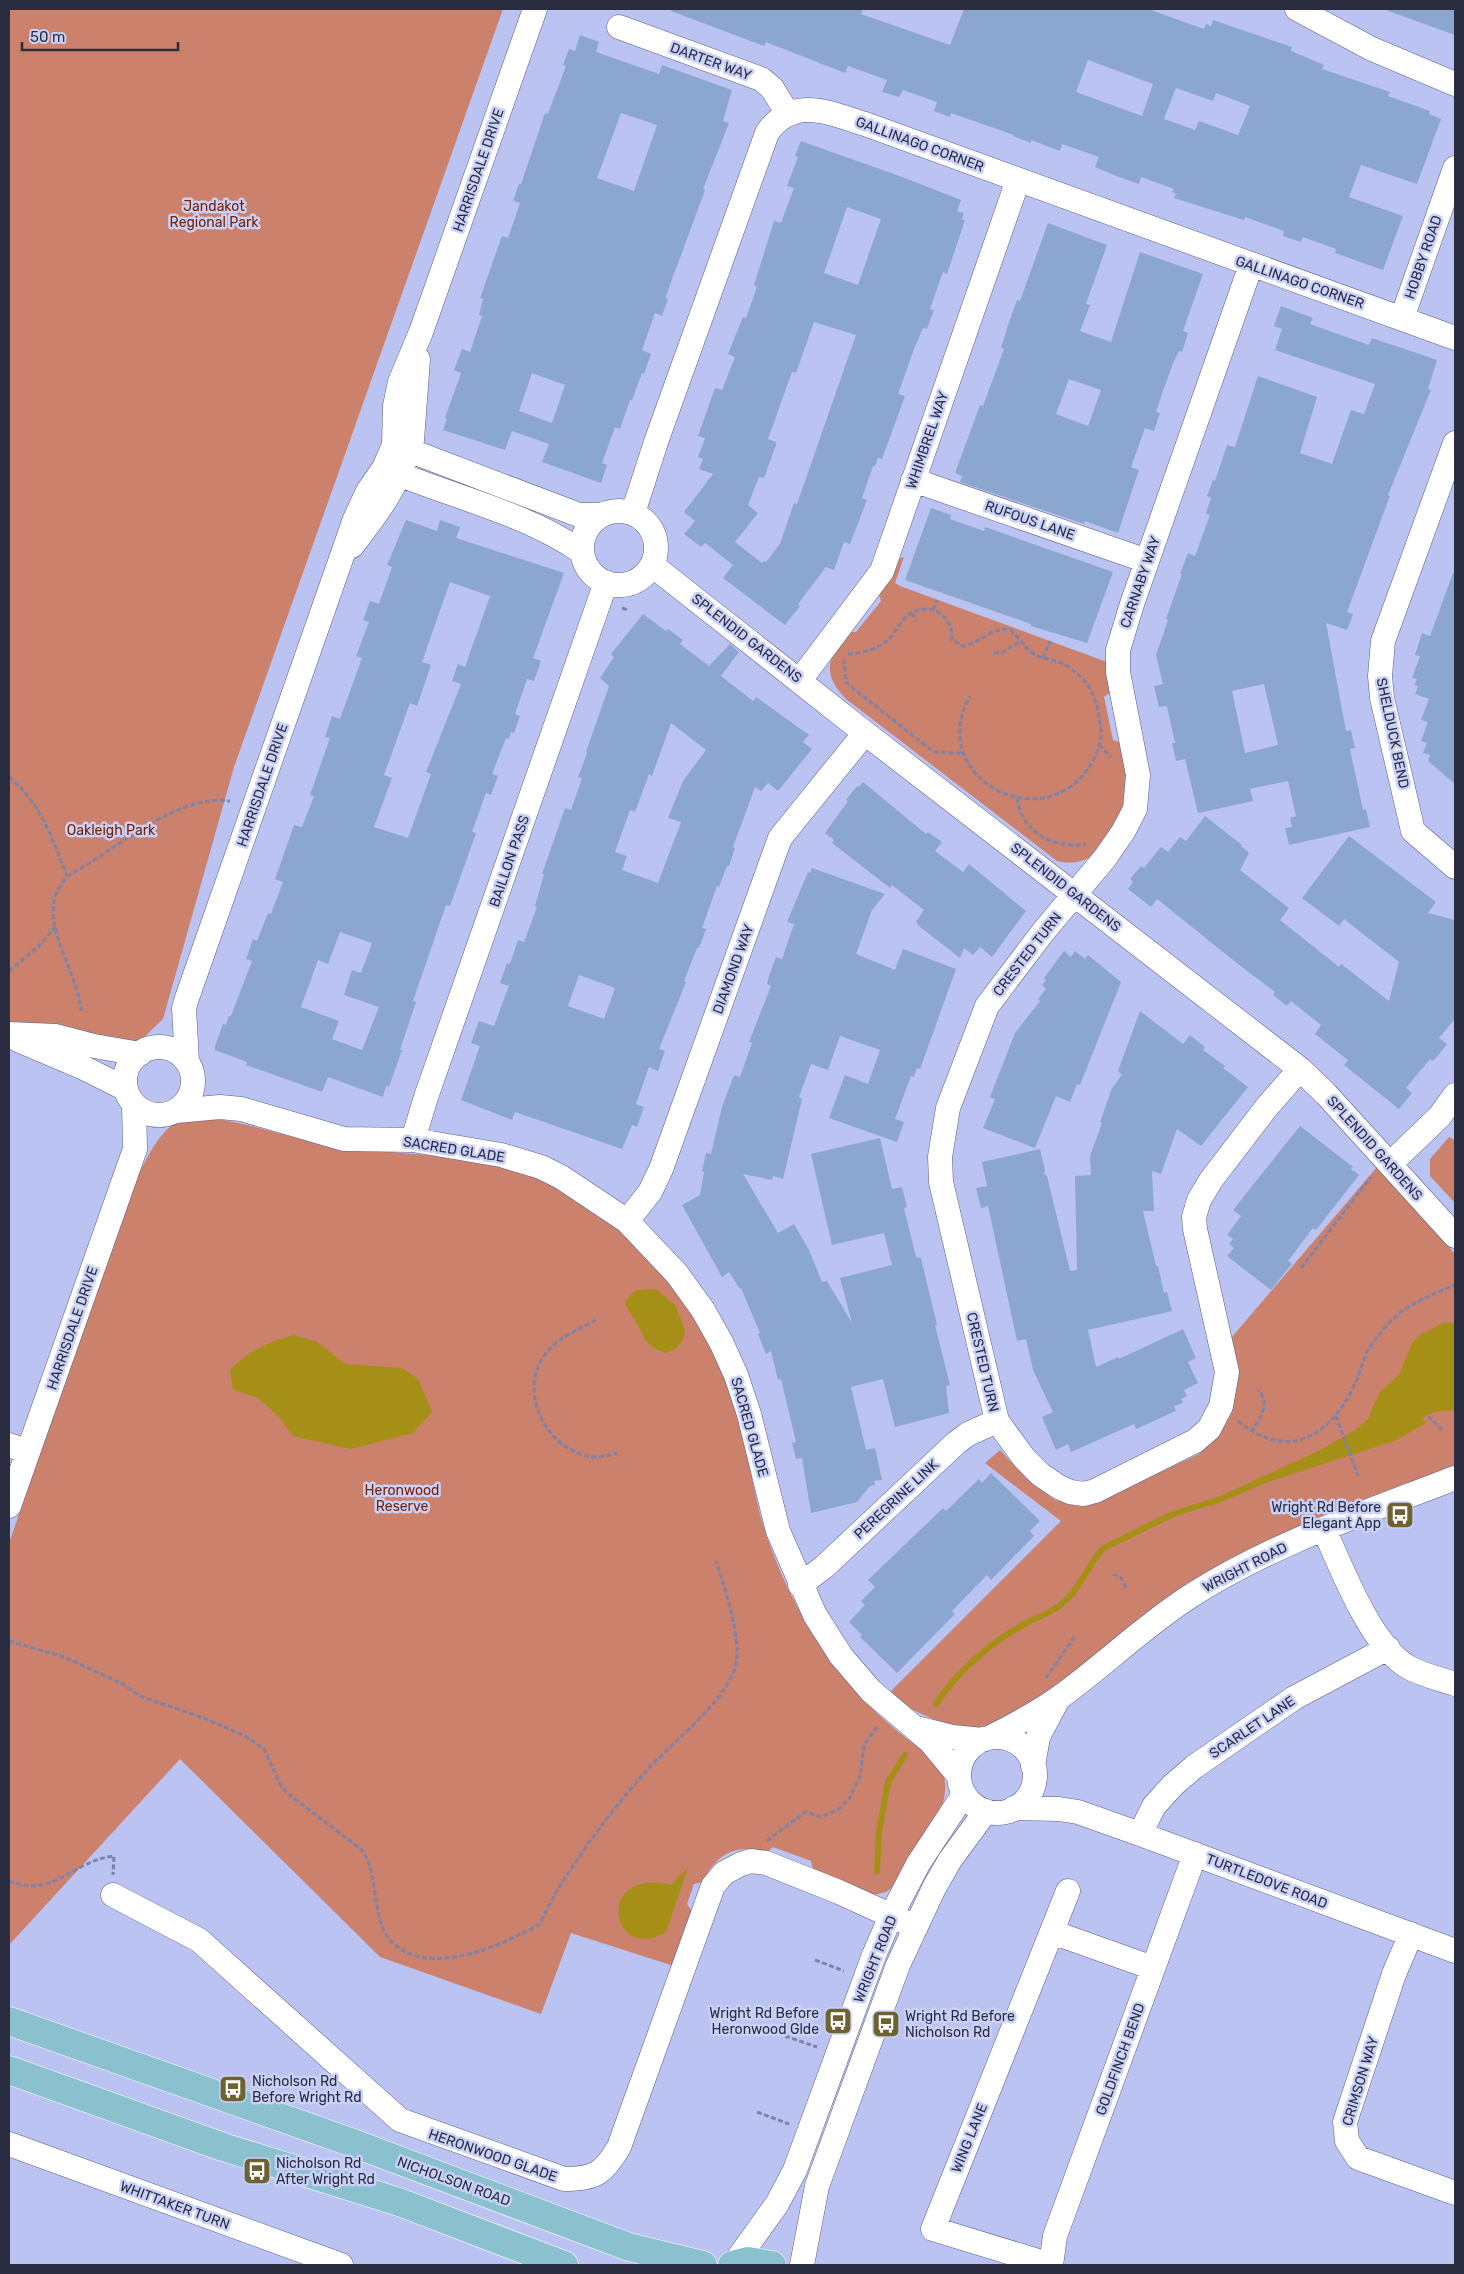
<svg xmlns="http://www.w3.org/2000/svg" width="1464" height="2274" font-family="Rubik,sans-serif">
  <rect width="100%" height="100%" fill="#bbc3f3"/>
  <path fill="#cb816c" d="M9,9h494l-269,758 -71,252 -24,23 -130,-13z
    M904,557l-9,26 5,3 207,76 4,30 -7,5 9,43 9,3 7,39 -7,33 -30,41c-11,7 -22,8 -35,5l-211,-162c-25,-26 -18,-40 0,-67h10l25,-31 -3,-10 17,-31z
    M211,1118c44,6 86,23 130,29 65,9 140,6 200,32 89,39 164,134 193,226 12,35 17,73 26,109 10,36 25,71 43,103 7,13 17,24 25,35 10,14 20,30 32,43 21,26 51,46 77,67 9,13 10,25 6,41l-46,81 -11,8 -13,3 -60,-26 -2,-8 -38,-14 -7,6c-29,-11 -51,2 -63,29l-9,2 -7,20 6,9 -19,53 -103,-33 -30,81 -161,-57 -200,-198 -171,186v-402l126,-360c8,-18 23,-51 41,-60 10,-4 24,-4 35,-5z
    M1449,1137l6,3v63l-25,-27v-17z
    M1377,1167l78,87v213l-163,63 -105,53 -106,83 -73,53 -28,11 -24,-3 -23,-8 -22,-10 -22,-16 172,-172 -76,-58 15,-13 26,28 29,22 21,5 20,-3 103,-48 21,-26 12,-18 6,-30 -6,-43z"/>
  <path fill="#a68f16" d="M646,1289h10l19,16 10,25 -2,9 -6,9 -11,5c-24,-10 -18,-11 -30,-31 -5,-9 -8,-10 -11,-21l10,-10z
    M1443,1323h12v87c-13,2 -22,-1 -33,9l4,4 -32,18 -126,41 -57,24 -2,-2 3,-4 104,-48 38,-21 14,-12 11,-26 21,-20 12,-30 8,-8z
    M293,1335l24,7 28,22 57,4 16,11 14,33 -19,21 -63,16 -57,-13 -14,-19 -21,-19 -25,-8 -3,-20c22,-21 34,-26 63,-35z
    M688,1867l-22,65c-56,33 -72,-66 5,-47z"/>
  <g fill="none" stroke-linecap="round" stroke-linejoin="round">
    <path stroke="#a68f16" stroke-width="6" d="M936,1704c19,-30 56,-63 87,-79 14,-8 28,-12 40,-22 18,-15 25,-40 41,-55l69,-34 44,-14
      M877,1871l2,-39 9,-50 17,-27"/>
  </g>
  <path fill="#8ba7d0" fill-rule="evenodd" d="M671,9h192l-2,5 89,31 14,-36h184l56,20 2,-5 5,2 2,-6 79,27 -1,4 33,14 -2,4 68,23 -2,4 42,15 -1,3 12,5 -24,65 -56,-19 -12,32 54,19 -20,54 -48,-17 1,-4 -33,-12 -2,5 -18,-6 1,-5 -39,-14 -1,3 -70,-22 2,-4 -4,-2 2,-3 -33,-12 -2,7 -20,-7 -24,-10 4,-10 -37,-13 -2,7 -29,-11v3l-18,-7 1,-1 -63,-22 -1,4 -16,-6 3,-9 -34,-12 -4,7 -17,-5 5,-12 -39,-14 -3,7 -79,-31 -2,4 -93,-35zM1088,60l65,24 -11,32 -66,-24zM1176,88l37,13 3,-8 34,13 -12,29 -39,-14 -4,9 -31,-11z
    M1389,9h66v26l-67,-24z
    M580,35l19,7 -3,10 63,22 3,-9 70,25 -9,31 6,2 -26,66 2,1 -38,103 -1,5 2,1 -6,17 -7,-3 -13,37 9,4 -7,20 -2,-1 -10,27h-2l-10,29 -5,-2 -13,36 5,2 -6,18 -59,-21 7,-18 -37,-13 -7,19 -62,-20 4,-11 -2,-1 16,-45 -7,-3 8,-21 8,3 12,-36 -3,-1 4,-16 -3,-1 22,-62 6,2 12,-35 -7,-2 6,-17h2l24,-71 3,1 18,-48 -3,-1 6,-16 6,2zM621,113l36,12 -23,66 -37,-13zM532,373l33,12 -13,38 -33,-12z
    M801,141l104,37 56,22 -4,11 7,2 -2,7h3l-18,54 -4,-2 -13,37 4,1 -7,19 -4,-1 -9,21 -16,45 7,2 -23,63 -4,-1 -3,8h-2l-11,32 5,2 -17,44 -6,-2 -10,28 -8,-3 -28,37 2,2 -15,19 -62,-47 10,-13 -28,-22 -4,4 -17,-13 11,-13 -11,-9 29,-38 -14,-5 4,-10 -5,-2 7,-19 -7,-2 17,-48 7,2 13,-33 -7,-3 15,-37 3,1 11,-31 -3,-2 20,-64 7,2 13,-35 -7,-2 11,-29 -3,-1zM847,207l34,12 -23,66 -34,-12zM814,322l42,13 -59,169 -3,-1 -14,41 -14,18 -2,-1 -2,2 -27,-21 23,-29 -10,-8 11,-28 5,1 12,-33v-3l-8,-3 24,-67 4,1z
    M1048,223l59,22 -21,59 4,1 -10,26 31,11 29,-90 63,22 -20,57 5,2 -6,19 -3,-1 -5,10 -10,27 -8,24 4,1 -6,18 -9,-3 -14,39 8,3 -21,63 -33,-12 -1,3 -124,-42 2,-6 -7,-3 25,-68 3,1 21,-57 -3,-1 8,-26 8,-22 3,1zM1069,379l32,11 -13,36 -32,-12z
    M1281,306l32,12 -3,6 59,21 3,-7 65,22 -9,29 3,1 -43,105 2,1 -9,24 -34,92 6,2 -6,16 -21,-7 20,108 5,-1 4,18 -5,1 13,61 3,-1 4,18 -81,18 -4,-17 7,-1 -2,-9 6,-2 -8,-35 -38,8 3,12 -55,12 -13,-54 -9,2 -4,-18h3l-8,-37 -8,1 -5,-21 9,-2 -7,-29 12,-35 -2,-1 16,-45h-2l8,-21 7,3 15,-41 -4,-2 5,-15 -4,-2 6,-16 2,1 12,-36 8,2 23,-71 59,21 -17,56 32,11 19,-54 13,4 11,-30 -100,-34 7,-21 -8,-3zM1264,684l14,61 -33,8 -13,-62z
    M931,508l20,7 -1,4 34,12 1,-4 128,45 -26,71 -56,-17v-2l-126,-44z
    M406,520l31,11 3,-11 20,7 -4,11 108,35 -31,85 8,3 -7,20 -7,-2 -12,35 5,2 -6,17 -3,-1 -2,7 -3,-1 -14,36 6,2 -7,19 -5,-2 -14,39 4,1 -26,73 -4,-1 -33,96 3,1 -16,48h2l-13,37 -3,-1 -3,11 -55,-20 -6,15 -76,-27 1,-3 -32,-12v-4l8,-22 3,1 3,-9h2l21,-55 -6,-2 7,-20 4,2 11,-28 3,1 12,-32 -8,-3 19,-54 8,2 12,-31 -4,-1 20,-57 -5,-1 7,-21 8,3 22,-61 -6,-2 13,-34 -6,-2 7,-19 9,3 13,-37 -5,-2zM450,582l40,14 -25,71 -7,-3 -6,17 9,3 -35,88 5,2 -23,64 -34,-11 18,-49 -8,-3 26,-72 7,3 14,-41 -9,-3zM340,932l32,11 -11,30 -9,-3 -8,25 35,12 -17,43 -30,-11 7,-18 -38,-14 17,-47 10,4z
    M1453,573h2v211l-27,-23 2,-6 -7,-2 4,-10 -6,-2 7,-19 -7,-2 8,-21 -14,-5 3,-8 -4,-1 3,-6 -5,-1 8,-22 -5,-1 7,-22 8,3z
    M643,614l23,17 2,-2 15,11 -3,4 29,22 21,-22 9,8 -18,24 32,25 3,-4 53,38 -6,7 9,7 -34,42 -10,-8 -7,8 -6,-4 -22,60 2,1 -6,18h-2l-8,21 -2,-1 -15,42 4,1 -7,19h-2l-13,33 2,1 -27,67 6,2 -7,20 -9,-4 -13,37 8,3 -7,20 -5,-2 -10,24 -107,-37 -3,8 -51,-20 19,-54 -9,-3 8,-22 15,5 15,-40 -9,-3 7,-20 3,1 8,-24 6,2 13,-35 -2,-1 9,-32h-2l23,-66 6,2 11,-32 -4,-1 9,-24 -1,-1 23,-66 -9,-8 14,-21 -3,-3zM671,723l35,27 -23,31 -15,37 13,4 -23,61 -36,-13 5,-14 -12,-4 15,-42 5,2 14,-38 3,2zM579,975l36,13 -11,31 -36,-13z
    M863,782l63,52 2,-2 14,10 -7,9 28,21 6,-8 57,47 -34,46 -12,-10 -7,8 -9,-7 -4,10 -41,-32 -3,-4 8,-12 -32,-25 -2,3 -58,-45 2,-3 -9,-7 23,-32 -2,-1 11,-14 2,1z
    M1205,816l37,29 -1,1 8,7 -9,17 49,38 -9,12 59,47 2,-3 48,37 10,-39 -55,-43 -5,7 -37,-28 47,-62 87,66 -8,11 27,7v99l-16,19 8,6 -11,14 -3,3 -3,-2 -24,29 6,5 -13,16 -55,-44 4,-5 -33,-26 6,-9 -30,-24 -4,5 -14,-11 2,-3 -37,-28 -81,-65 -6,8 -23,-18 5,-7 -3,-3 11,-13 3,2 17,-21 7,5 12,-15 6,4z
    M812,868l73,26 -13,16 -16,44 39,16 8,-21 53,20 -36,100 -3,-1 -3,9 -3,-1 -16,43 9,3 -7,20 -68,-24 16,-43 23,9 12,-34 -40,-14 -12,34 -17,-6 -12,33 3,2 -19,80 -10,-3 -1,4 -29,-6 35,59 16,-9 15,26 13,32 5,-1 25,42 -12,-45 52,-13 -8,-32 -52,12 -21,-91 69,-16 12,51 10,-2 5,20 -3,1 12,49 5,1 16,67h-2l15,60 -4,1 3,27 -54,14 -12,-48 -32,8 15,63 9,-2 7,32 -8,1 1,4 -5,1 -13,16 -46,11 -9,-55 -6,1 -4,-16 4,-1 -15,-63 -3,1 -7,-29 -5,3 -8,-20 2,-1 -19,-45 -1,1 -11,-17 -7,5 -40,-72 18,-10 4,-23 -2,-1 4,-18 5,1 11,-47 12,-32 6,2 12,-34 -3,-1 22,-56 -4,-2 2,-8 7,-19 6,2 12,-35 -7,-2 21,-50 2,1z
    M1064,951l7,6 4,-6 10,8 3,-4 33,27 -41,103 -3,-1 -7,18 -14,-6 -21,52 -52,-20 12,-29 -5,-2 25,-64 25,-32 -2,-2 8,-10 -4,-4 4,-5 -2,-2z
    M1140,1011l43,33 7,-9 15,12 -2,3 22,16 -2,2 25,19 -47,59 -24,-17 -16,45 -9,-3 2,40h-11l13,55h2l6,27 3,-1 5,19 -84,19 8,37 22,-10 1,2 64,-30 13,29 -8,4 10,21 -14,7 3,6 -6,3 2,4 -9,3 2,5 -40,18 -2,-5 -63,28 -3,-8 -12,6 -14,-33 11,-5 -20,-42 -7,-31 -9,2 -29,-135 -7,2 -5,-20 11,-2 -5,-24 58,-13 5,21 -1,4 3,2 23,95 7,-1 -2,-94 16,-1 -1,-19 12,-33 -2,-1 12,-34 10,-13 -4,-4z
    M1300,1126l53,41 -2,2 8,6 -43,55 -3,-2 -25,33 4,3 -21,26 -44,-34 7,-8 -5,-4 4,-5 -6,-4 14,-19 -8,-6z
    M991,1473l49,48 -10,10 4,5 -43,44 -4,-5 -35,36 3,3 -58,59 -37,-36 2,-2 -13,-13 16,-17 -4,-4 14,-14 -7,-7 75,-72 3,3 33,-32 3,4z"/>
  <g fill="none" stroke-linecap="round" stroke-linejoin="round">
    <defs>
      <path id="minor" d="M1297,9l75,40 83,35
        M619,27l142,52 11,9 16,26
        M1251,265l-119,339 -14,46v22l20,103 -3,34 -12,23 -18,26 -62,74 -56,74 -39,102 -8,49 1,25 56,239 27,37 17,17 18,12 11,5 14,2 11,-3 100,-50 14,-12 12,-23 6,-34 -32,-143 -1,-12 5,-17 12,-20 55,-72 34,-39
        M1402,318l53,-150
        M1455,443l-72,198 -3,35 2,22 31,133 42,36
        M395,445l184,70h22
        M384,468c67,29 138,43 198,84
        M913,480l234,81
        M582 548a37 37 0 1 1 74 0a37 37 0 1 1-74 0Z
        M633,513l23,-71 111,-309c26,-38 63,-20 98,-9l590,214
        M352,546c28,-36 47,-62 60,-106l6,-81
        M652,565l213,168 435,336 26,25 129,142
        M800,680l82,-109 136,-391
        M9,1034l47,2 38,10 46,8
        M18,1040l66,28 42,21
        M125 1081a34 34 0 1 1 68 0a34 34 0 1 1-68 0Z
        M187,1062l-3,-54 3,-10 168,-479 13,-28 16,-23 10,-23 1,-39 5,-24 21,-50 114,-323
        M176,1111l44,-4 21,2 103,30 69,1 88,15 40,12 20,10 66,44 50,53 26,36 18,32 15,33 13,39 29,117 37,84 26,41 30,35 59,50 29,35
        M413,1140l13,-43 180,-515
        M1390,1164l50,-48 15,-21
        M627,1221l23,-29 11,-23 119,-331 85,-105
        M9,1445l19,7
        M9,1506l126,-357 -1,-44
        M1324,1529c17,38 47,117 84,138 14,8 32,12 47,17
        M800,1585l24,-18 132,-124 12,-9 29,-13
        M916,1728l36,9 31,3
        M991,1737c24,-12 48,-25 69,-40 44,-32 83,-70 129,-100 82,-53 176,-84 266,-119
        M959 1775a38 38 0 1 1 76 0a38 38 0 1 1-76 0Z
        M1033,1766l5,-29 20,-38
        M1014,1808l45,1 19,3 62,22 315,117
        M1140,1834l14,-28 19,-21 21,-18 100,-69 94,-50
        M113,1895l86,45 201,180 164,59c31,0 39,-5 55,-32l94,-261 11,-13 17,-9 10,-3 15,2 73,29 77,35
        M1052,1932l101,36
        M1411,1934l-17,40 -49,148 2,19 11,17 97,35
        M9,2144l332,121
        M734,2264l43,-60 18,-34 79,-215 17,-39 27,-52 46,-70
        M802,2265l15,-79 81,-221 36,-77 16,-28 36,-49
        M1051,2265l-118,-36 135,-338
        M1051,2265l4,-29 140,-382"/>
      <path id="major" d="M9,2021l344,122 276,104 74,18
        M9,2070l214,77 176,55 165,63
        M732,2265l16,-4 24,4"/>
    </defs>
    <use href="#minor" stroke="#585f89" stroke-width="25"/>
    <use href="#major" stroke="#fff" stroke-width="29"/>
    <path stroke="#7e83a7" stroke-width="3" stroke-dasharray="5 2.5" stroke-linecap="butt" d="M1230,10v-1
      M622,608l6,2
      M933,610l4,-10
      M912,613l4,8
      M994,653l9,-1 18,-11
      M848,654c13,-1 29,-4 40,-14 7,-7 11,-17 19,-24 16,-13 38,-7 44,13 1,3 1,8 1,11l11,6c17,-3 30,-20 47,-16 10,7 14,18 24,24 6,4 12,4 18,6 13,3 23,11 32,20 12,14 15,32 17,50 1,14 -6,28 -13,39 -50,70 -163,5 -118,-73
      M1043,658l7,-17
      M844,659l2,23 3,3 77,61 9,6 27,1
      M1099,745l12,12
      M9,777c31,25 44,62 58,99 -4,7 -12,17 -13,24 -6,39 24,73 27,111
      M1017,798c5,35 36,51 69,46
      M67,876c47,-24 109,-83 163,-75
      M9,971l30,-25 16,-19
      M1301,1268l70,-91
      M596,1320c-19,10 -41,19 -53,37 -25,39 6,97 53,100 7,0 15,-2 22,-4
      M1336,1416l22,60
      M1428,1416l14,14
      M1238,1421c54,44 97,11 120,-44 4,-10 6,-23 13,-31 7,-10 15,-21 24,-29 16,-15 41,-23 60,-33
      M1251,1432c9,-13 20,-29 7,-42
      M1113,1574l8,4 5,10
      M9,1641l55,16 55,25 23,15 62,21 41,18 19,13 17,37 6,7 75,57c23,33 1,84 48,104 32,13 84,-5 112,-21 5,-2 13,-5 17,-9 4,-4 7,-14 11,-20 6,-12 13,-24 21,-35 22,-34 49,-68 76,-99 25,-28 81,-69 89,-106 5,-29 -11,-75 -20,-103
      M1046,1678l29,-42
      M767,1841l38,-29 16,5 18,-8 10,-10 11,-22 4,-32 14,-19
      M9,1881c45,18 62,-20 105,-25l-1,19
      M815,1960l29,11
      M785,2036l32,11
      M757,2112l32,12"/>
    <use href="#minor" stroke="#fff" stroke-width="24"/>
    <use href="#major" stroke="#8bc1ce" stroke-width="28"/>
  </g>
  <defs>
    <symbol id="bus-square" viewBox="-11 -11 22 22"><rect x="-9" y="-9" width="18" height="18" rx="4" fill="#6e6330" stroke="#cad1f8"/><path d="M-5-6H5V4H4V6H2V4H-2V6H-4V4H-5ZM-3.5-4V0h7V-4ZM-3.5 1.2v1.5H-2V1.2ZM2 1.2v1.5H3.5V1.2Z" fill="#fff"/></symbol>
  </defs>
  <g fill-rule="evenodd">
    <use href="#bus-square" x="1384" y="1499" width="32" height="32"/>
    <use href="#bus-square" x="822" y="2005" width="32" height="32"/>
    <use href="#bus-square" x="870" y="2008" width="32" height="32"/>
    <use href="#bus-square" x="217" y="2073" width="32" height="32"/>
    <use href="#bus-square" x="241" y="2155" width="32" height="32"/>
  </g>
  <g text-anchor="middle" stroke-width="5" stroke-linejoin="round" paint-order="stroke">
    <g font-size="14" fill="#2a2d40" stroke="#cad1f8">
      <text transform="translate(711 61) rotate(20)" y="5">DARTER WAY</text>
      <text transform="translate(920 144) rotate(20)" y="5">GALLINAGO CORNER</text>
      <text transform="translate(478 170) rotate(-71)" y="5">HARRISDALE DRIVE</text>
      <text transform="translate(1423 257) rotate(-71)" y="5">HOBBY ROAD</text>
      <text transform="translate(1300 282) rotate(19)" y="5">GALLINAGO CORNER</text>
      <text transform="translate(927 440) rotate(-71)" y="5">WHIMBREL WAY</text>
      <text transform="translate(1030 520) rotate(19)" y="5">RUFOUS LANE</text>
      <text transform="translate(1140 582) rotate(-71)" y="5">CARNABY WAY</text>
      <text transform="translate(747 638) rotate(38)" y="5">SPLENDID GARDENS</text>
      <text transform="translate(1393 733) rotate(78)" y="5">SHELDUCK BEND</text>
      <text transform="translate(262 785) rotate(-71)" y="5">HARRISDALE DRIVE</text>
      <text transform="translate(509 861) rotate(-71)" y="5">BAILLON PASS</text>
      <text transform="translate(1066 887) rotate(38)" y="5">SPLENDID GARDENS</text>
      <text transform="translate(1027 954) rotate(-52)" y="5">CRESTED TURN</text>
      <text transform="translate(733 969) rotate(-70)" y="5">DIAMOND WAY</text>
      <text transform="translate(1375 1148) rotate(48)" y="5">SPLENDID GARDENS</text>
      <text transform="translate(454 1149) rotate(9)" y="5">SACRED GLADE</text>
      <text transform="translate(72 1328) rotate(-71)" y="5">HARRISDALE DRIVE</text>
      <text transform="translate(983 1362) rotate(77)" y="5">CRESTED TURN</text>
      <text transform="translate(750 1427) rotate(74)" y="5">SACRED GLADE</text>
      <text transform="translate(896 1499) rotate(-43)" y="5">PEREGRINE LINK</text>
      <text transform="translate(1245 1567) rotate(-27)" y="5">WRIGHT ROAD</text>
      <text transform="translate(1252 1727) rotate(-34)" y="5">SCARLET LANE</text>
      <text transform="translate(1267 1881) rotate(21)" y="5">TURTLEDOVE ROAD</text>
      <text transform="translate(875 1959) rotate(-68)" y="5">WRIGHT ROAD</text>
      <text transform="translate(1120 2059) rotate(-70)" y="5">GOLDFINCH BEND</text>
      <text transform="translate(1360 2081) rotate(-73)" y="5">CRIMSON WAY</text>
      <text transform="translate(969 2138) rotate(-68)" y="5">WING LANE</text>
      <text transform="translate(493 2155) rotate(19)" y="5">HERONWOOD GLADE</text>
      <text transform="translate(454 2181) rotate(20)" y="5">NICHOLSON ROAD</text>
      <text transform="translate(175 2205) rotate(20)" y="5">WHITTAKER TURN</text>
    </g>
    <g font-size="14" fill="#792001" stroke="#cad1f8">
      <text x="214" y="211">Jandakot<tspan x="214" dy="16">Regional Park</tspan></text>
      <text x="111" y="835">Oakleigh Park</text>
      <text x="402" y="1495">Heronwood<tspan x="402" dy="16">Reserve</tspan></text>
    </g>
    <g font-size="14" fill="#2a2d40" stroke="#cad1f8" text-anchor="start">
      <text x="1381" y="1512" text-anchor="end">Wright Rd Before<tspan x="1381" dy="16">Elegant App</tspan></text>
      <text x="819" y="2018" text-anchor="end">Wright Rd Before<tspan x="819" dy="16">Heronwood Glde</tspan></text>
      <text x="905" y="2021">Wright Rd Before<tspan x="905" dy="16">Nicholson Rd</tspan></text>
      <text x="252" y="2086">Nicholson Rd<tspan x="252" dy="16">Before Wright Rd</tspan></text>
      <text x="276" y="2168">Nicholson Rd<tspan x="276" dy="16">After Wright Rd</tspan></text>
    </g>
  </g>
  <rect width="1464" height="2274" fill="none" stroke="#2a2d40" stroke-width="20"/>
  <path d="M22 42v8h156v-8" fill="none" stroke="#2a2d40" stroke-width="2.5"/>
  <text x="30" y="42" font-size="15" fill="#2a2d40" stroke="#cad1f8" stroke-width="4" paint-order="stroke">50 m</text>
</svg>
